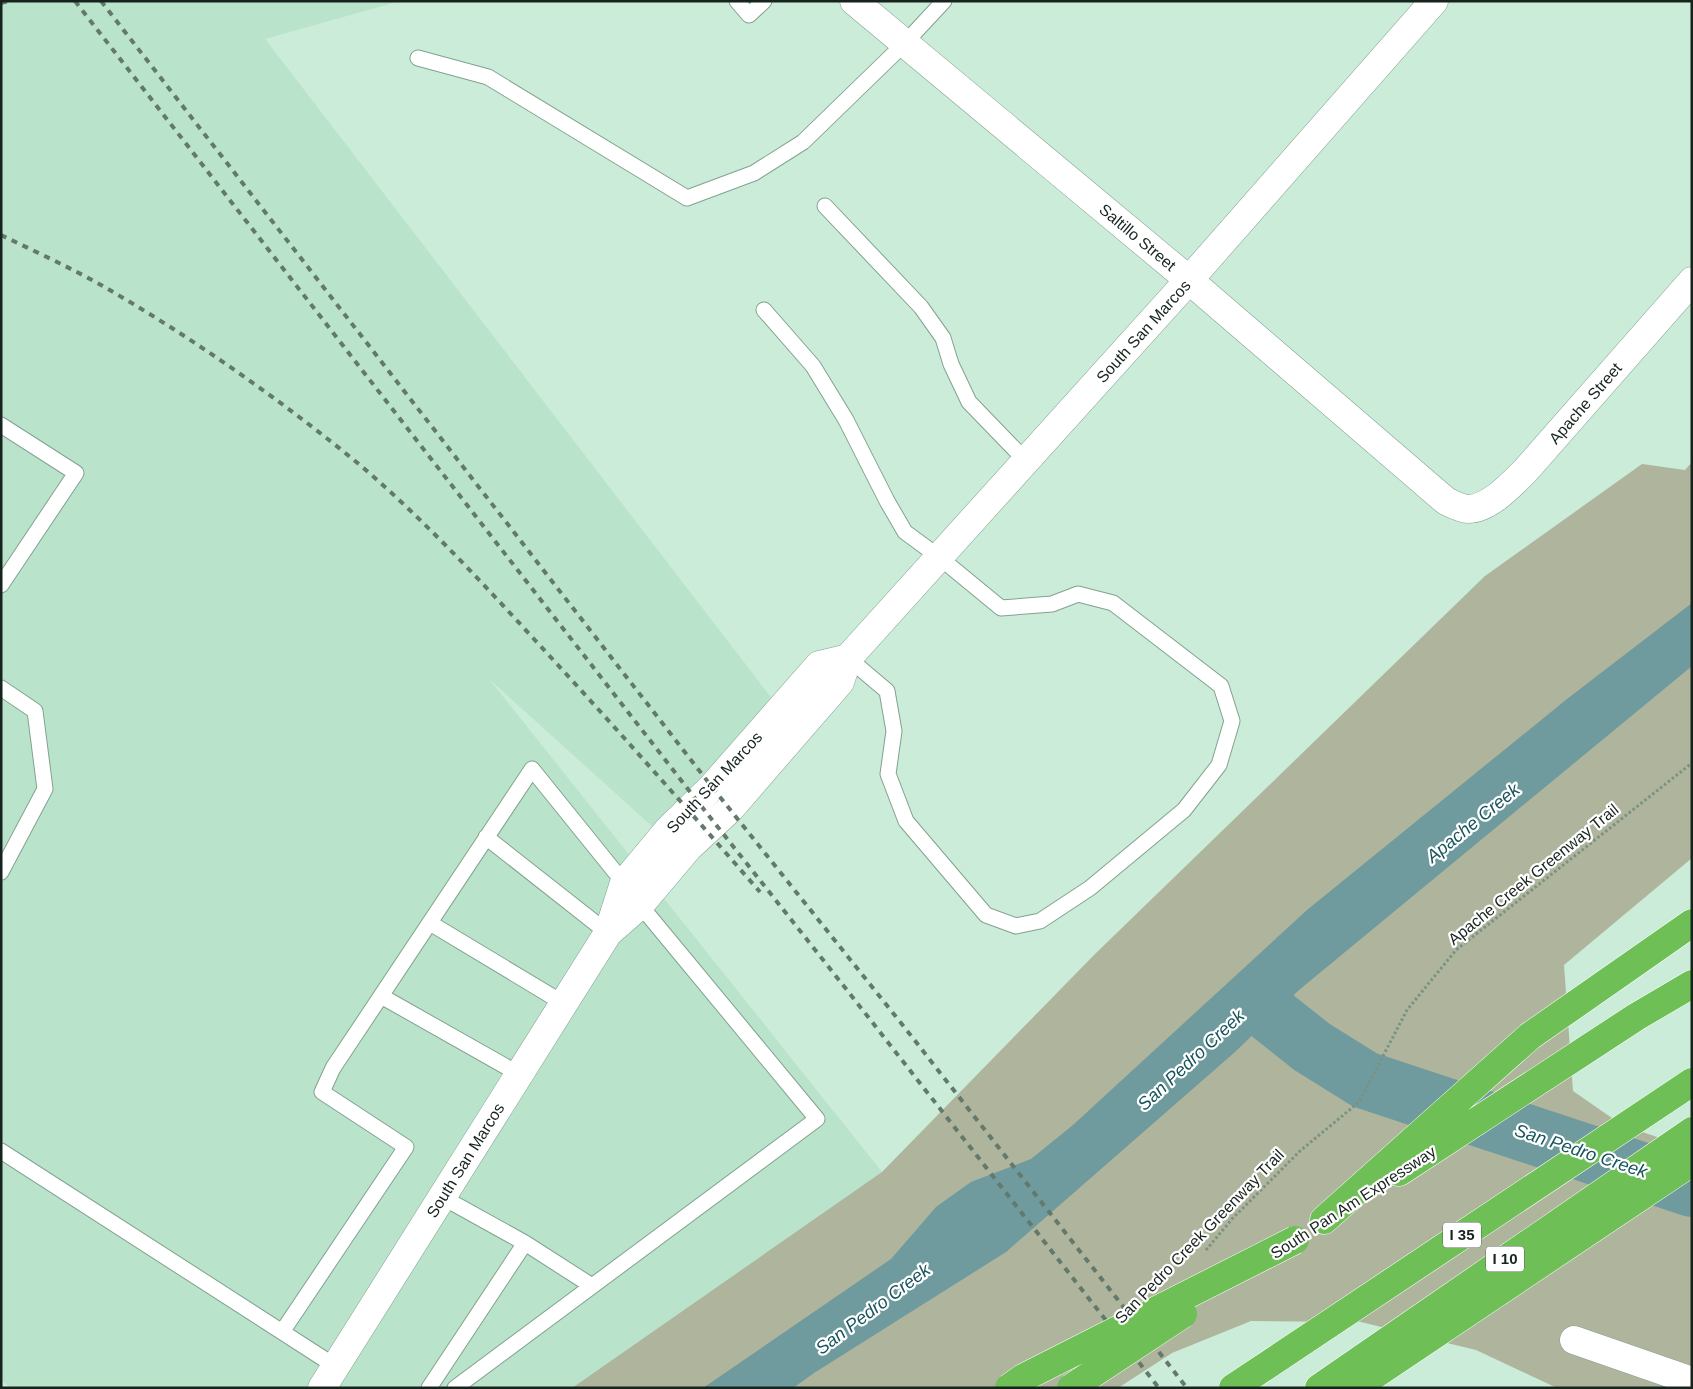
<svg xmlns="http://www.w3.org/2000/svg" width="1693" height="1389" font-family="Arial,sans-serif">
  <rect width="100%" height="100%" fill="#caecd8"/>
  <path fill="#b9e3cb" d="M1,1h399l-135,38 508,661 -119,128 -165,-149 393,493 -310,216h-561l-10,-8z"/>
  <path fill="#afb49c" d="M1692,462v396l-128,107 9,126 49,34 70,24v239h-135l-81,-38 -115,-28 -110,-1 -79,32 -54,35h-546l310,-216 212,-217 391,-379 157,-112 43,6z"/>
  <path fill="#6f9a9e" d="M1692,603v63l-393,324 -64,62 -229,200 -192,121 -21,15h-90l188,-129 45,-52 35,-25 60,-23 42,-34 234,-215 260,-211z"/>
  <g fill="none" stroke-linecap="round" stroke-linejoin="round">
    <path stroke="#6f9a9e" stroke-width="58" d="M1254,1001l58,46 53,33 327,108"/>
    <defs>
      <path id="lane" d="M737,1l12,14 15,-14
        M418,58l70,19 199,121 67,-25 49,-31 102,-99 39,-42
        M825,206l96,101 22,31 8,26 18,38 57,59
        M764,310l49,56 33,54 41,81 18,31 34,25 62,51 51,-4 26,-10 35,9 108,83 11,35 -13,44 -35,45 -94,78 -50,33 -24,5 -30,-11 -80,-94 -18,-47 6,-43 -7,-40 -39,-33
        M1,425l75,48 -75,112
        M1,688l34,23 10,78 -44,83
        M486,837l122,96
        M430,923l133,80
        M381,996l138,78
        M1,1151l334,215
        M442,1197l83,46 67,43
        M282,1332l124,-185 -84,-55 11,-24 199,-299 92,114
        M429,1388l96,-145
        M455,1388l362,-269 -177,-214"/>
      <path id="street" d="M854,1l335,279 257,221c6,3 16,8 22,8 21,0 44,-25 58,-39l166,-189
        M1574,1340l118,41"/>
      <path id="secondary" d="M608,933l32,-28 49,-58 41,-38 110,-127 8,-24 341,-378 245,-279
        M322,1388l286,-455 16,-50 44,-53 44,-43 107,-122 29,-7"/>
      <path id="highway" d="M1399,1172l237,-155 56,-33
        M1324,1220l206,-184 162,-113
        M1233,1388l459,-306
        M1319,1388l373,-257
        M1355,1388l337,-226"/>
    </defs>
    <use href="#lane" stroke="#82a290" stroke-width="17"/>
    <use href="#street" stroke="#82a290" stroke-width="29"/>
    <use href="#secondary" stroke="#82a290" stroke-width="29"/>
    <use href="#highway" stroke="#fff" stroke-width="29"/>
    <path stroke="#799283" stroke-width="3" stroke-dasharray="2.5 2.5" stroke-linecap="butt" d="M1206,1250l26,-31 68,-68 59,-49 48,-92 49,-60 236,-187"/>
    <use href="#lane" stroke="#fff" stroke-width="15"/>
    <use href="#street" stroke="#fff" stroke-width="28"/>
    <use href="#secondary" stroke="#fff" stroke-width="28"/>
    <use href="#highway" stroke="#6fbf57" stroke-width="28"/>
    <path stroke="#63796c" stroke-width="4" stroke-dasharray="6 6" stroke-linecap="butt" d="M75,1l623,801 156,197 305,389
      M101,1l611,786 193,241 282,360
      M1,3l8,-2
      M1,235c33,16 68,32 100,50 89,51 180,115 259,180 62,53 118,113 173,173 77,83 152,168 227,254"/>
    <defs>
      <path id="highway-bridge" d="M1009,1388l14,-10 272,-138
        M1071,1388l112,-74"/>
    </defs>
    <use href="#highway-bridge" stroke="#fff" stroke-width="29" stroke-linecap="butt"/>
    <use href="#highway-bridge" stroke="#6fbf57" stroke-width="28"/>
  </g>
  <g text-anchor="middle" stroke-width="4.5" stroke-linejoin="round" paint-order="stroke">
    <g fill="#fff" stroke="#5d6661" stroke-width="1">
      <rect x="1443" y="1222.5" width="38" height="25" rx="4"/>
      <rect x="1486" y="1246.5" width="38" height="25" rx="4"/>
    </g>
    <g font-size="15" font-weight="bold" fill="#17241d">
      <text x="1462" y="1240">I 35</text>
      <text x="1505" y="1264">I 10</text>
    </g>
    <g font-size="16" fill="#17241d" stroke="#fff">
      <text transform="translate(1138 237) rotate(40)" y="6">Saltillo Street</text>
      <text transform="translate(1143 331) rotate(-48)" y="6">South San Marcos</text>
      <text transform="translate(1585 403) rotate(-49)" y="6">Apache Street</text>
      <text transform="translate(714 782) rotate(-47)" y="6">South San Marcos</text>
      <text transform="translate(1533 874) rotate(-39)" y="6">Apache Creek Greenway Trail</text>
      <text transform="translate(465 1160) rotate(-58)" y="6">South San Marcos</text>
      <text transform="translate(1353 1202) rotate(-33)" y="6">South Pan Am Expressway</text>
      <text transform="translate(1199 1236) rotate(-46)" y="6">San Pedro Creek Greenway Trail</text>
    </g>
    <g font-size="18" font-style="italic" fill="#17555b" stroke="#fff">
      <text transform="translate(1473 823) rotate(-39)" y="6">Apache Creek</text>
      <text transform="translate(1191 1060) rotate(-43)" y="6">San Pedro Creek</text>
      <text transform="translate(1581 1151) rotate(18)" y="6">San Pedro Creek</text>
      <text transform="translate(873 1309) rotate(-37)" y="6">San Pedro Creek</text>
    </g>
  </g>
  <rect width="1693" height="1389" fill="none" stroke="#17241d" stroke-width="5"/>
</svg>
